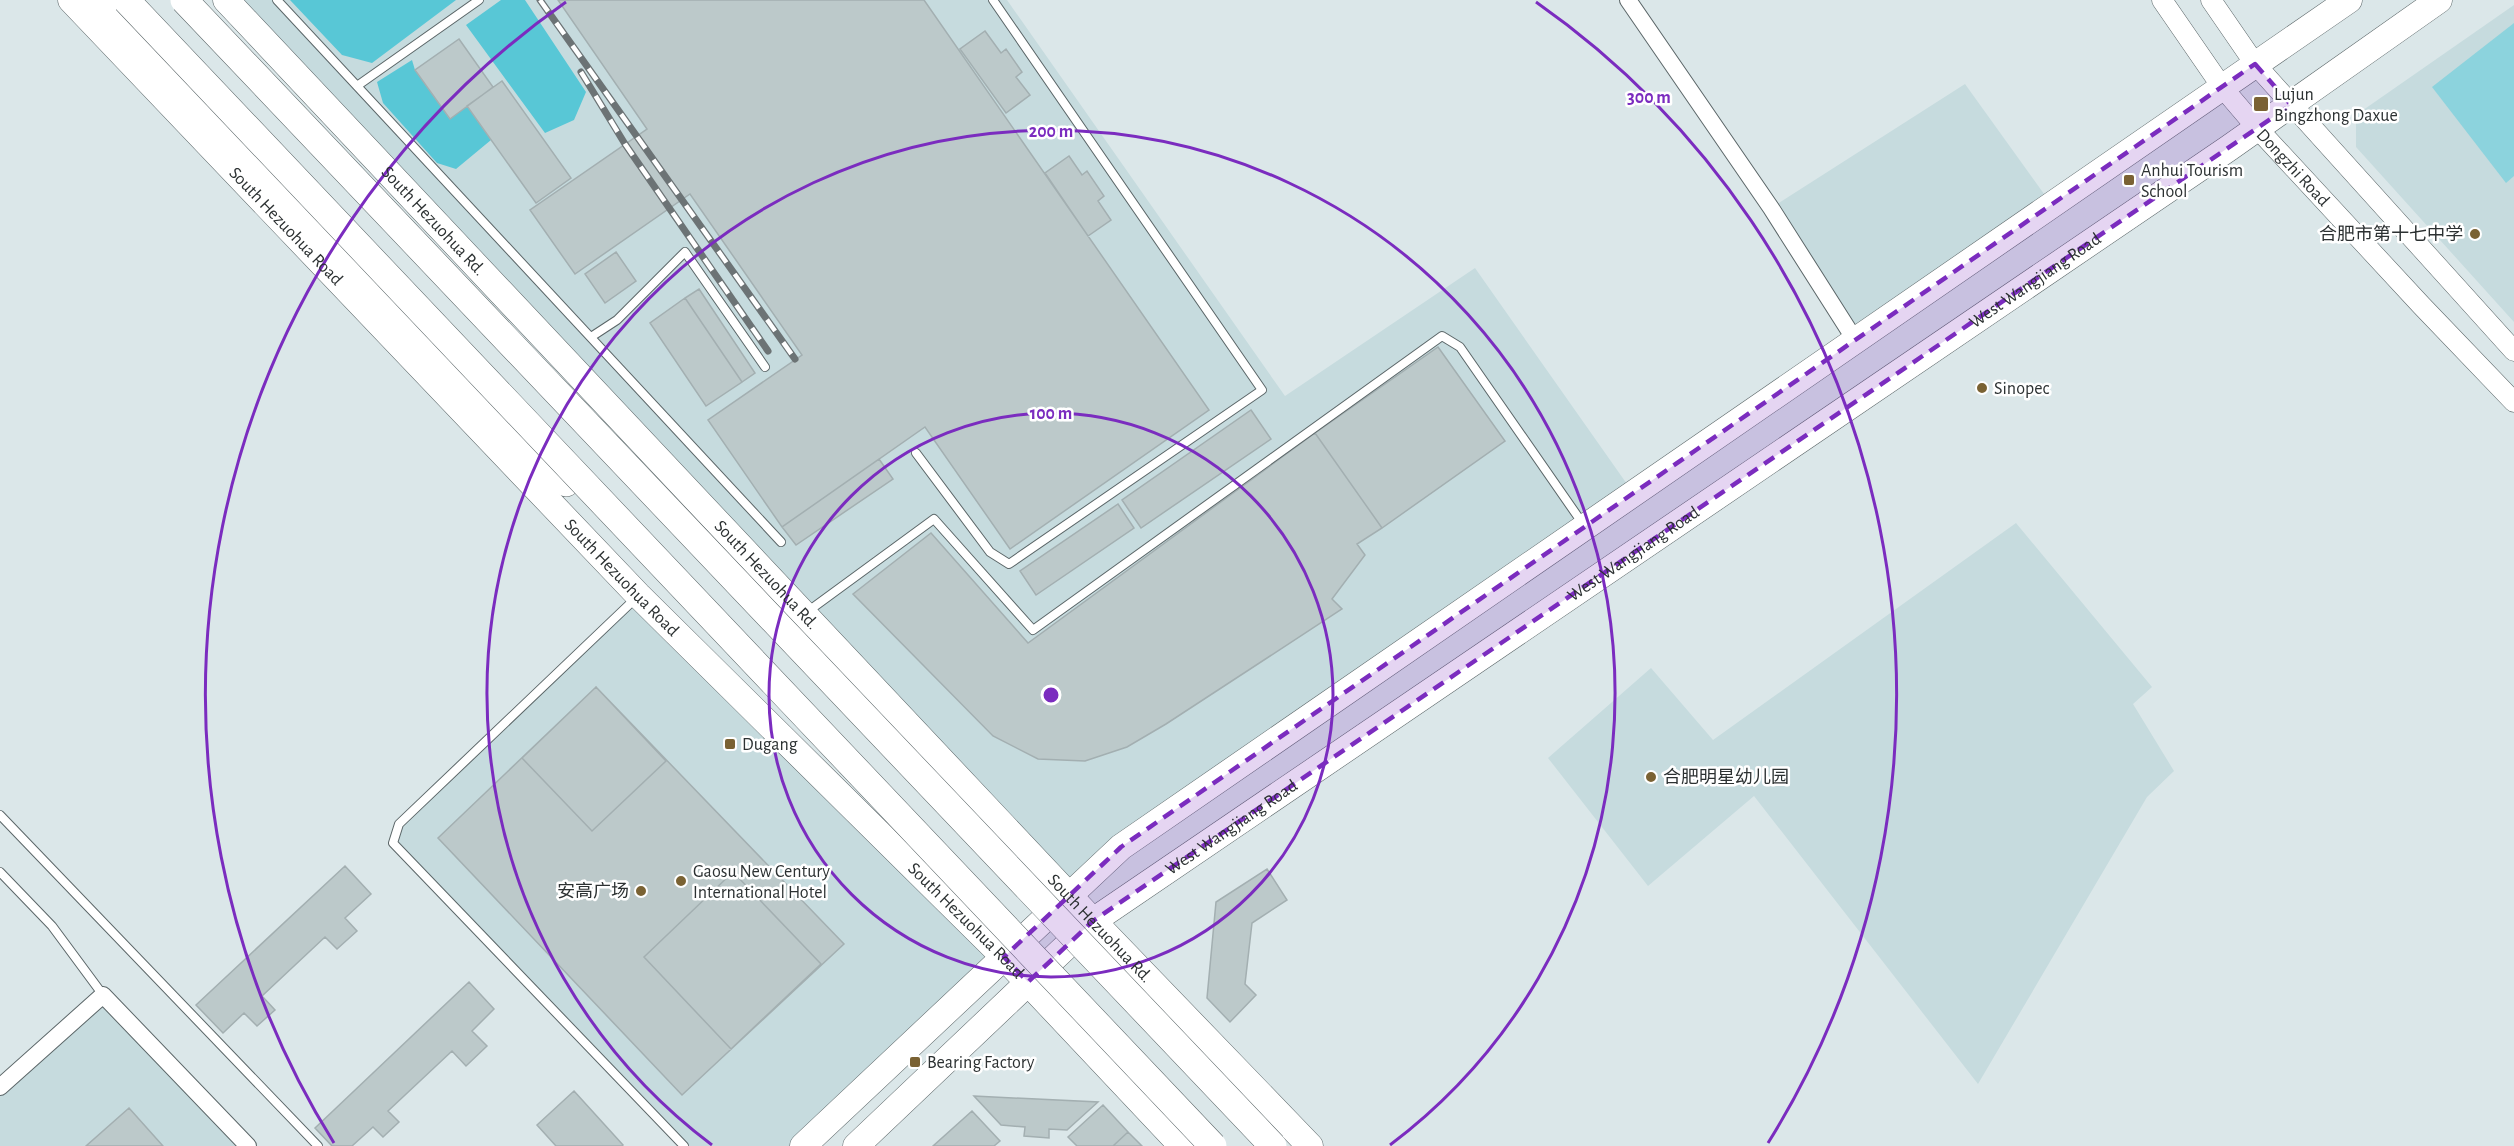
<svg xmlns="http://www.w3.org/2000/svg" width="2514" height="1146" font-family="'Alegreya Sans','Noto Sans SC',sans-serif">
  <rect width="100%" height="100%" fill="#dbe7e9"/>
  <path fill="#c6dbde" d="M226,0h781l278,396 190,-128 159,226 -565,402z
    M2514,5v317l-158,-175v-32z
    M1965,84l87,121 -197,135 -84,-132z
    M2016,523l136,164 -19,17 41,67 -27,26 -169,287 -224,-288 -106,90 -100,-128 103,-90 62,72z
    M638,595l366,362 -201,189h-119l-291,-303 6,-20z
    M103,995l145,151h-248v-59z"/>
  <path fill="#8cd3dd" d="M2514,23v153l-8,7 -74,-96z"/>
  <path fill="#58c7d6" d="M290,0h166l-84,63 -30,-8z
    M501,0h24l61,92 -12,28 -29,13 -79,-108z
    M412,60l3,10 34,48 18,-12 24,34 -35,29 -19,-6 -54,-60 -6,-21z"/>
  <path fill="#bcc9ca" stroke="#a3afb1" stroke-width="1.5" d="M558,0h366l285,410 -199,139 -85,-122 -143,100 -74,-107 94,-65 -112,-161 -115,80 -45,-64 117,-81z
    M985,31l16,22 5,-4 16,23 -6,5 14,18 -24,18 -46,-64z
    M459,39l34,48 -43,32 -35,-49z
    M502,81l69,97 -35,25 -69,-97z
    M1069,156l13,19 5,-4 17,25 -6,5 13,19 -23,16 -43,-63z
    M616,252l20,29 -31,22 -20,-29z
    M699,289l56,84 -13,9 -57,-84z
    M685,298l57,84 -36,24 -56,-83z
    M1438,347l67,94 -123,87 -67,-95z
    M1251,410l20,29 -130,89 -19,-28z
    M1315,433l67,95 -25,16 8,11 -33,44 10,10 -176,115 -39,23 -42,14 -47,-2 -45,-23 -140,-142 78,-61 97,110z
    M879,459l14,20 -97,66 -14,-18z
    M1118,504l16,24 -98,67 -16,-24z
    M596,687l248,257 -162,151 -244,-257z
    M596,687l70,74 -74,70 -70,-73z
    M345,866l26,28 -26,24 12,13 -20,18 -12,-12 -63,59 13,14 -18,16 -13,-13 -21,20 -27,-28z
    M1267,869l20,31 -35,23 -7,61 11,11 -26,27 -23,-24 9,-96z
    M733,872l88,92 -90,85 -87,-92z
    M469,982l25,27 -22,22 15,15 -21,20 -14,-15 -64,60 11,11 -16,15 -10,-10 -21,19h-20l-17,-18z
    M574,1091l49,54 -1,1h-66l-19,-21z
    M974,1096l124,6 -31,28 -18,-1v9l-25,-2 1,-9 -24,-2z
    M1103,1105l25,27 -15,14h-36l-9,-9z
    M129,1108l34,38h-77z
    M972,1111l28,30 -6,5h-61z
    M1128,1132l14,14h-29z"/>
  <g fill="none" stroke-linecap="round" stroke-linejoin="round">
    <defs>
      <path id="service" d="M277,0l504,542
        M357,86l122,-86
        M591,337l26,-17 68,-68 80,115
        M916,453l74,99 19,12 253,-174 -269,-390
        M636,598l-237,226 -6,19 291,303
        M807,612l127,-93 99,111 409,-294 18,11 123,177
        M0,815l318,331
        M0,872l52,54 51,69"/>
      <path id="minor" d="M1628,0l143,208 84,132
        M0,1087l103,-92 145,151"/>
      <g id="tertiary">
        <path id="s1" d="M2162,0l60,87 35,41 164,177 93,97"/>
        <path d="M2211,0l44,64 259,287"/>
      </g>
      <g id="primary">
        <path id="s2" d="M71,0l567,595 366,362 178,189"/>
        <path id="s3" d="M226,0l867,921 217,225"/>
        <path d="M803,1146l318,-299 1228,-847"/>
        <path id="s4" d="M856,1146l237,-225 1136,-773 210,-148"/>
      </g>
      <path id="trunk" d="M101,0l465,483"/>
    </defs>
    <use href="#service" stroke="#5b6668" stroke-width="10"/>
    <use href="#minor" stroke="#5b6668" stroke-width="18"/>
    <use href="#tertiary" stroke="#5b6668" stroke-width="21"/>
    <use href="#primary" stroke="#5b6668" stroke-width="27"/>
    <use href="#trunk" stroke="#5b6668" stroke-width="28"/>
    <use href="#service" stroke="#fff" stroke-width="8"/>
    <use href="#minor" stroke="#fff" stroke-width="16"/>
    <use href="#tertiary" stroke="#fff" stroke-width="20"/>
    <use href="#primary" stroke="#fff" stroke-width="26"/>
    <use href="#trunk" stroke="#fff" stroke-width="27"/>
    <defs>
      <path id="rail" d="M540,0l255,359
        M581,72l44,72 143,207"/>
    </defs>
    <use href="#rail" stroke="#6c7375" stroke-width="7"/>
    <use href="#rail" stroke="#fff" stroke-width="4.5" stroke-dasharray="14" stroke-linecap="butt"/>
    <defs>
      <path id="trunk-bridge" d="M126,0l1087,1146
        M184,0l1089,1146"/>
    </defs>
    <use href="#trunk-bridge" stroke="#5b6668" stroke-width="28" stroke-linecap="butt"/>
    <use href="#trunk-bridge" stroke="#fff" stroke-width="27"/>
  </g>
  <path fill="#7b2cbf" fill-opacity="0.2" stroke="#7b2cbf" stroke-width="4.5" stroke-dasharray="12 8" stroke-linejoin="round" d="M2255,64l36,41 -1198,816 -65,61 -24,-25 117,-110z"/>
  <g fill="none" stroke="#7b2cbf" stroke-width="3">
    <circle cx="1051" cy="695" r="282"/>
    <path d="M712 1145A564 564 0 1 1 1390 1145"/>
    <path d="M334 1143A846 846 0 0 1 566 2M1536 2A846 846 0 0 1 1768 1143"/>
  </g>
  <g fill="#7a6233" stroke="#fff" stroke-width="2">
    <rect x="2253" y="96" width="16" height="16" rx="3"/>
    <rect x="2123" y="174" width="12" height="12" rx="3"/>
    <circle cx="2475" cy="234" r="6"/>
    <circle cx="1982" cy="388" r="6"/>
    <rect x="724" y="738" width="12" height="12" rx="3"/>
    <circle cx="1651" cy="777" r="6"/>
    <circle cx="681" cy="881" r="6"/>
    <circle cx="641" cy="891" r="6"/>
    <rect x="909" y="1056" width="12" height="12" rx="3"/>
  </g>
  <g text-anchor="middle" stroke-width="5" stroke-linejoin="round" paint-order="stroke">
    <g font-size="18" fill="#2c3132" stroke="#fff" text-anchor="start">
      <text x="2274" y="100">Lujun<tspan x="2274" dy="21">Bingzhong Daxue</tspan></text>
      <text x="2141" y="176">Anhui Tourism<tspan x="2141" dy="21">School</tspan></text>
      <text x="2463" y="240" text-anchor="end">合肥市第十七中学</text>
      <text x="1994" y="394">Sinopec</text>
      <text x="742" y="750">Dugang</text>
      <text x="1663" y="783">合肥明星幼儿园</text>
      <text x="693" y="877">Gaosu New Century<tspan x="693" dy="21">International Hotel</tspan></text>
      <text x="629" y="897" text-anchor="end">安高广场</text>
      <text x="927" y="1068">Bearing Factory</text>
    </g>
    <g font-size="18" fill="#2c3132" stroke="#fff">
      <text dy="6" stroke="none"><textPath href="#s1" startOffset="213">Dongzhi Road</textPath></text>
      <text dy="6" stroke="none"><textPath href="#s3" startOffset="303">South Hezuohua Rd.</textPath></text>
      <text dy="6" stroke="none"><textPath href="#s2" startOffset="312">South Hezuohua Road</textPath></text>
      <text dy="6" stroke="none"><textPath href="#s4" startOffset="1466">West Wangjiang Road</textPath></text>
      <text dy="6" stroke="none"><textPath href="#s4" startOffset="980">West Wangjiang Road</textPath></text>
      <text dy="6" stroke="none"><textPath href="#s3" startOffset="789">South Hezuohua Rd.</textPath></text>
      <text dy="6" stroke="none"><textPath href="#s2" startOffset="798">South Hezuohua Road</textPath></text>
      <text dy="6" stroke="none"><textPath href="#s4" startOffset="494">West Wangjiang Road</textPath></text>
      <text dy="6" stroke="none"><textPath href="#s2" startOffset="1284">South Hezuohua Road</textPath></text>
      <text dy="6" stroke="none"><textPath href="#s3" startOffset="1275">South Hezuohua Rd.</textPath></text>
    </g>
  </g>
  <circle cx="1051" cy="695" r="9" fill="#7b2cbf" stroke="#fff" stroke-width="3"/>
  <g font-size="18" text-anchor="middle" font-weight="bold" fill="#7b2cbf" stroke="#fff" stroke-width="5" stroke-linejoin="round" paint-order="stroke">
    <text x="1649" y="103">300 m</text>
    <text x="1051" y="137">200 m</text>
    <text x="1051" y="419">100 m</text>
  </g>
</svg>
